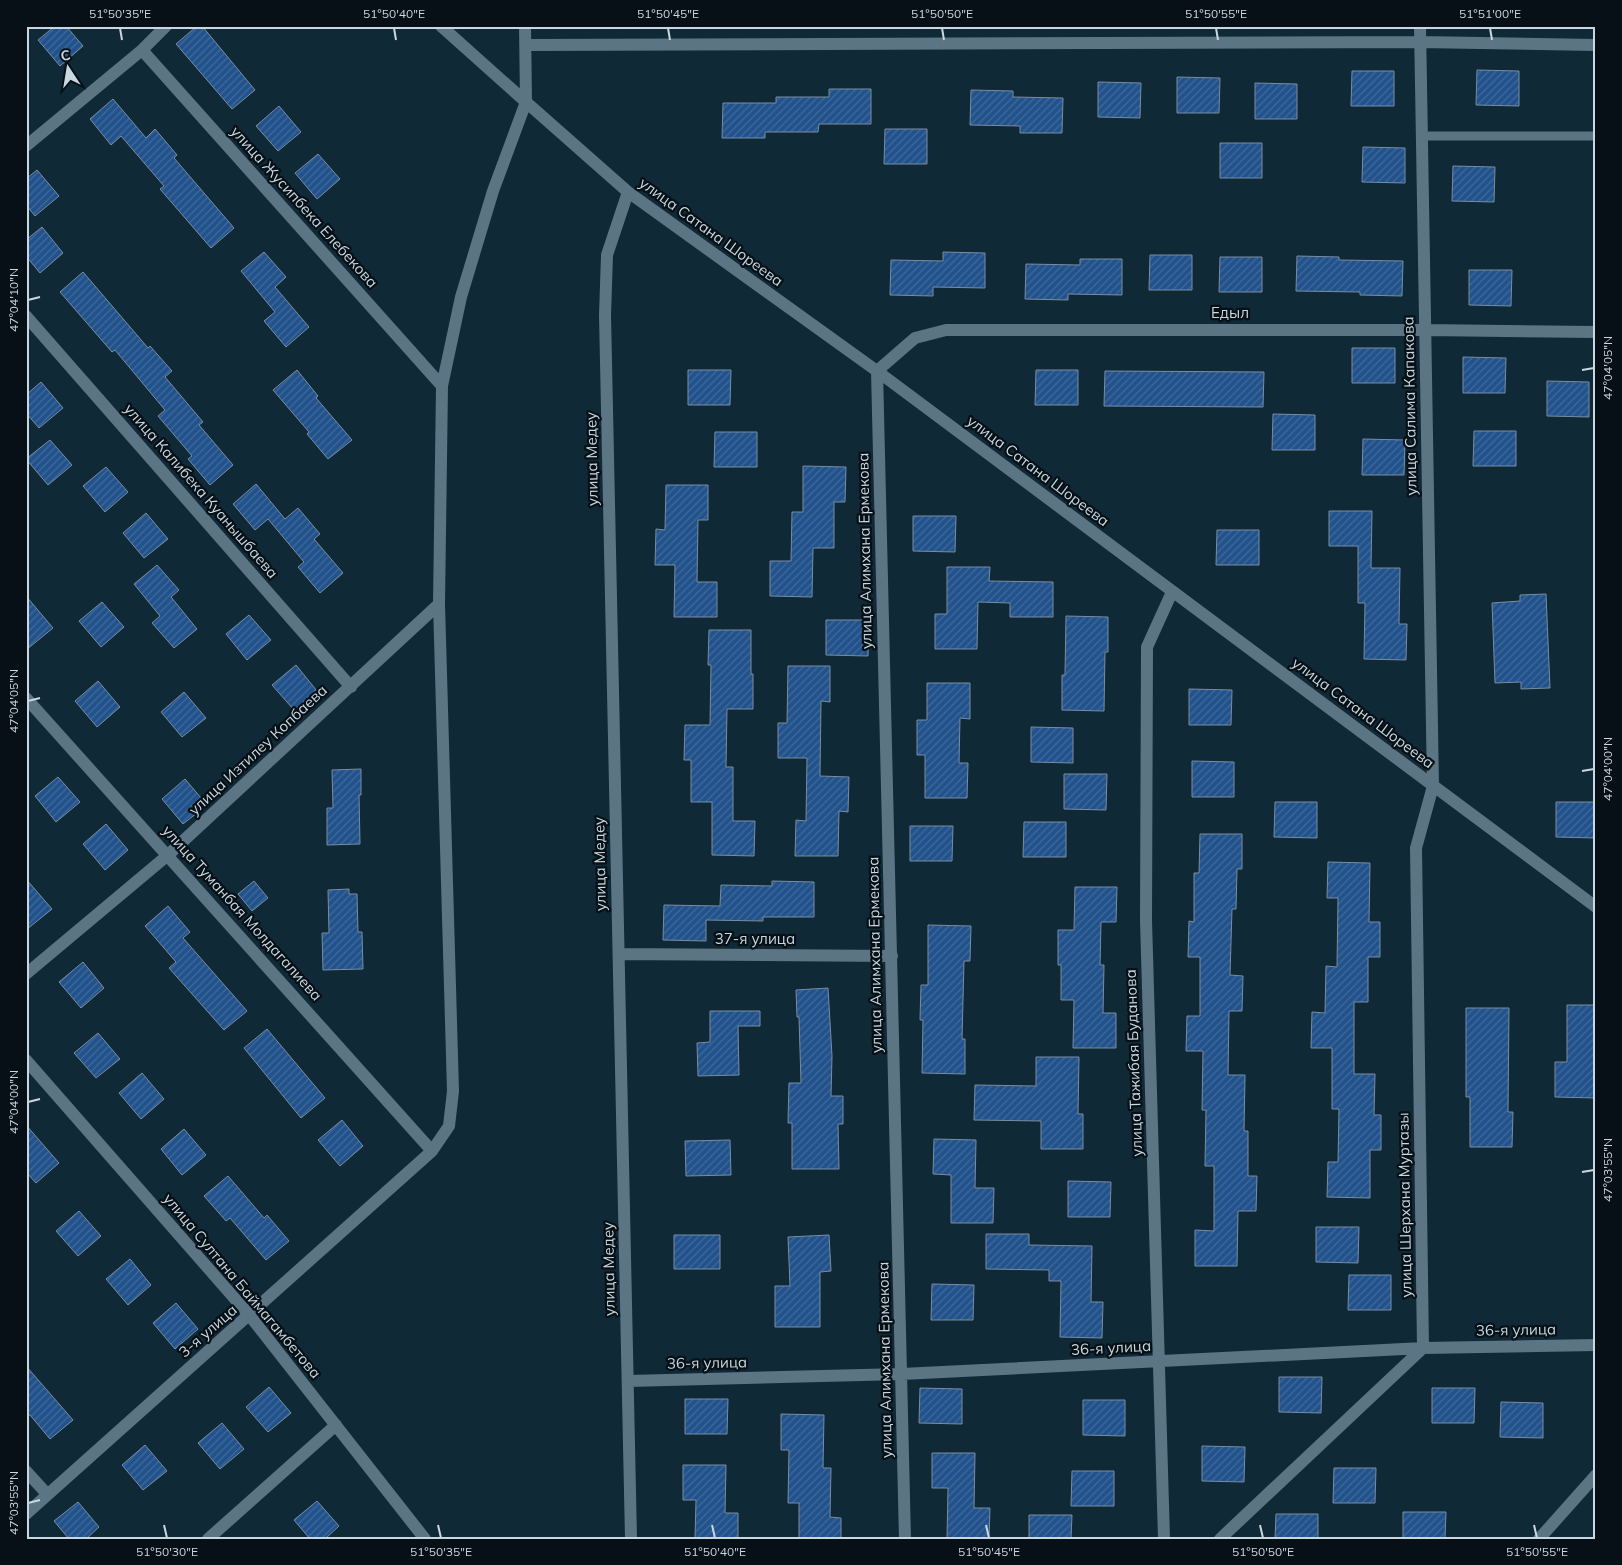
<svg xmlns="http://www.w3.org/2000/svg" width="1622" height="1565" font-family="Mulish,sans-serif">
  <defs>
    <pattern id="building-hatch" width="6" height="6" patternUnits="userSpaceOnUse" patternTransform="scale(1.25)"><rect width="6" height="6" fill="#21528b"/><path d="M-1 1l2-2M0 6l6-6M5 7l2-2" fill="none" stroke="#406a9b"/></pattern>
  </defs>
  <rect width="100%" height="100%" fill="#102936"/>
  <path fill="url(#building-hatch)" stroke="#7a8ca2" d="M55,26h11l17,20 -23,20 -22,-26z
    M197,26h5l53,64 -23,19 -56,-65z
    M1477,70l42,1v35l-43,-1z
    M1352,71h42v35h-43z
    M1177,77l43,1 -1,35h-42z
    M1098,82l43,1 -1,35 -42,-1z
    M1255,83l42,1v35h-42z
    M829,89h42v35h-52l-1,8h-53v6h-43l1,-35h53v-6h53z
    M971,90l42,1v6l50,1 -1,35h-42v-7l-50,-1z
    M113,99l33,39 9,-9 22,26 -3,3 60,70 -23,20 -51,-59 4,-3 -43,-50 -10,9 -21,-26z
    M279,106l22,26 -23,19 -22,-25z
    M885,129h42v35h-43z
    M1220,143h42v35h-42z
    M1363,147l42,1v35l-43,-1z
    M318,154l22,25 -23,20 -22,-26z
    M1453,166l42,1 -1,35 -42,-1z
    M37,170l22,26 -24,20 -9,-11v-26z
    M42,227l21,26 -23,20 -14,-17v-16z
    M264,252l22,25 -11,10 34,40 -23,20 -22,-26 11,-9 -34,-41z
    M943,252l42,1v35l-52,-1v9l-43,-1 1,-35 52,1z
    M1150,255h42v35h-43z
    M1297,256l42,1v3l64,1 -1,35 -42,-1v-3l-64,-1z
    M1220,257h42v35h-43z
    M1080,259h42v36l-54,-1v6l-43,-1 1,-35 54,1z
    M1469,270h43l-1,36 -42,-1z
    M83,272l65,76 2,-2 22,25 -7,6 38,45 -4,3 34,40 -23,20 -22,-26 4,-3 -34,-40 7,-6 -50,-60 -3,2 -52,-60z
    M1352,348h43v35h-43z
    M1463,357l43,1 -1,35h-42z
    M297,370l21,26 -2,2 36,42 -24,19 -21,-25 2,-2 -36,-42z
    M688,370h43l-1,35h-42z
    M1036,370h42v35h-43z
    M1105,371l159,1 -1,35 -159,-1z
    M1547,381l42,1v35l-42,-1z
    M41,382l22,26 -24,20 -13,-15v-18z
    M1273,414l42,1v35h-43z
    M1474,431h42v35h-43z
    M715,432h42v35h-43z
    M1363,439l42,1 -1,35h-42z
    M50,440l22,25 -24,20 -22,-26z
    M803,466l43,1 -1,35h-11v46h-21l-1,49 -42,-1v-35h21l1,-49h11z
    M106,467l22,25 -23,20 -22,-26z
    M256,484l29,35 13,-11 22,26 -6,5 29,34 -23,20 -22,-26 6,-5 -36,-43 -13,11 -22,-26z
    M666,485h42v35h-10l-1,62h20v35h-43l1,-52h-20l1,-36 9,1z
    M1329,511h43l-1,57h29l-1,56h8l-1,36 -42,-1 1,-56h-7v-57h-29z
    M146,513l22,26 -24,19 -21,-25z
    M913,516h43l-1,36 -42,-1z
    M1217,530h42v35h-43z
    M157,565l22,25 -8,7 26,32 -23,19 -22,-25 8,-7 -26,-32z
    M947,567h43l-1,14 64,1v35h-43v-14l-32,-1 -1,47h-42v-35h12z
    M1546,594l4,94 -29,1v-7l-26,1 -3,-80 28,-2v-6z
    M26,596l27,32 -27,22z
    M102,602l22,25 -23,20 -22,-26z
    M249,615l22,25 -24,20 -21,-26z
    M1066,616l42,1v35h-3l-1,59 -42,-1v-35h3z
    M826,620h43l-1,36 -42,-1z
    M709,630h42v44h2v35h-26l-1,58h7v54h22l-1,35 -42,-1v-53h-21v-42h-7l1,-35h25l1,-60h-3z
    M296,665l21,26 -23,19 -22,-25z
    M788,666h42v36l-9,-1 -1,75 29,1 -1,35 -9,-1 -1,45h-43l1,-36 10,1 1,-63h-29v-35h9z
    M98,681l22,26 -23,20 -22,-26z
    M927,683h43v36l-10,-1 -1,45h9l-1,35h-42v-43h-8v-35h10z
    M1189,689l43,1 -1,35h-42z
    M184,692l22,26 -24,19 -21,-25z
    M1031,727l42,1v35l-42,-1z
    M1192,761l42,1v35h-42z
    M361,769v26h-2l1,49 -33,1v-37h6l-1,-38z
    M1064,774h43l-1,36 -42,-1z
    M58,777l22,25 -24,20 -21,-26z
    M185,779l22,26 -24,19 -21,-25z
    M1275,802h42v36l-43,-1z
    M1556,802h40v36l-40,-1z
    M1024,822h42v35h-43z
    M106,824l22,26 -23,20 -22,-26z
    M910,826h43l-1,35h-42z
    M1200,834h42v35h-5l-1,40h-4l-2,66 13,1 -1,35h-13l-1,64h17l-1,56h4v45h9l-1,35h-18l-1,55h-42v-36l19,1v-65h-9l1,-56h-4l1,-59h-17l1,-35h13v-59h-12l1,-36 5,1v-49h5z
    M1328,862l42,1 -1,59h11v35h-12v45h-14v72h21l-1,41h7v35h-11v48l-43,-1 1,-35h10l1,-53h-7v-61h-21l1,-36 13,1 1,-47 11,1 1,-69h-11z
    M26,879l26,30 -26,21z
    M254,881l14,17 -16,13 -14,-17z
    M772,881l42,1v35h-51v4l-57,-1v21l-43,-1 1,-35 56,1 1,-21 51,1z
    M1075,887h42l-1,35h-15l-1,43h4l-1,48h13v35h-43l1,-48h-13v-35h-3v-35h16z
    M349,889v5h8l1,38h4l1,37 -40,1 -1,-37h7l-1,-43z
    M168,906l22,26 -7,6 64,73 -23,19 -55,-62 7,-6 -31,-36z
    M928,925l43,1 -1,35h-6l-2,78h3v35l-43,-1 1,-53h-3l1,-35h7z
    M83,962l21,26 -23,20 -22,-26z
    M828,988l4,68 -1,40h12v28h-5l1,45h-47v-46h-4l1,-40h12l-2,-66h-2l-1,-27z
    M1567,1005h29v93l-41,-1v-35h12z
    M1466,1008h43l-1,104h5l-1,35h-42v-50h-4z
    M710,1011h50v15h-22l1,49 -41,1 -1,-33 13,-1z
    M267,1029l58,69 -24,20 -57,-70z
    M98,1033l22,26 -24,19 -22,-25z
    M1036,1057h43l-1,57h5v35h-42v-28l-67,-1 1,-35 61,1z
    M142,1073l22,26 -23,20 -22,-26z
    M342,1120l21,26 -23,20 -22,-26z
    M26,1125l33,38 -23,20 -10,-11z
    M184,1129l22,26 -24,20 -21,-26z
    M934,1139l42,1 -1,48h19l-1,35h-42v-48l-18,-1z
    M730,1140l1,35 -45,1 -1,-35z
    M228,1176l36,42 3,-3 22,26 -23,19 -36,-42 -4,3 -22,-25z
    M1068,1181l43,1 -1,35h-42z
    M79,1211l22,25 -23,20 -22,-25z
    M1316,1227h43l-1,36 -42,-1z
    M986,1234h43v11l63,1 -1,56h12l-1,36 -42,-1 1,-56h-12v-11l-63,-1z
    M674,1235h46v34h-46z
    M829,1235l2,36 -11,1v55h-45v-41h15l-2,-49z
    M130,1259l21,26 -23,20 -22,-26z
    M1349,1275h42v35h-43z
    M932,1284l42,1 -1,35h-42z
    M176,1303l22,26 -23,20 -22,-26z
    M26,1366l47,54 -23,19 -20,-24h-4z
    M1279,1377h43l-1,36 -42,-1z
    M269,1387l22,26 -23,19 -22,-25z
    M920,1388l42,1v35l-43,-1z
    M1432,1388h43l-1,35h-42z
    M685,1399h43l-1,35h-42z
    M1083,1400h42v36l-42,-1z
    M1501,1402l42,1v35l-43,-1z
    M781,1414l43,1 -1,53h8l-1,49 11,1v21h-42v-36h-11l1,-53h-8z
    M222,1423l22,26 -24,20 -22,-26z
    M145,1445l22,26 -24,19 -21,-25z
    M1202,1446l43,1 -1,35 -42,-1z
    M932,1453h43l-1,55h16l-1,31h-42l1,-51h-16z
    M683,1465h43l-1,48h13v26h-43l1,-39h-13z
    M1334,1468h42l-1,35h-42z
    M1072,1471h42v35h-43z
    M317,1501l22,25 -14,13h-15l-16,-19z
    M78,1502l21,25 -13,12h-17l-15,-18z
    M1403,1512h43l-1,27h-42z
    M1276,1514h42v25h-43z
    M1029,1515h43l-1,24h-42z"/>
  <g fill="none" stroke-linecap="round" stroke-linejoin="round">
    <path stroke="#5b7585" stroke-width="9" d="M1422,136h174"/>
    <path stroke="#5b7585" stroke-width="12" d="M525,26l1,76 102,90 249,179 719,536
      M526,45l894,-3 176,3
      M142,50l300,336
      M26,146l116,-96 24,-24
      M628,192l-21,63 -2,60 26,1224
      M26,316l325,371
      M26,698l406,453
      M619,954l273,2
      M26,974l142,-119 271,-251
      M26,1060l224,256 175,223
      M628,1381l274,-7 521,-26 173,-3
      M26,1471l21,23
      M26,1514l406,-363 17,-25 4,-35 -14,-487 3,-218 19,-89 32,-106 33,-89 -85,-76
      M208,1539l128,-114
      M905,1539l-28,-1168 38,-33 31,-8h479l171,2
      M1164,1539l-18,-619 1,-273 25,-55
      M1220,1539l203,-191 -7,-500 17,-62 -13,-760"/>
    <path stroke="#5b7585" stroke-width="12" d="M1539,1539l57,-64"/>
  </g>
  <path fill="none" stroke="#c9d7e0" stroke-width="2" d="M120,28l2,12M394,28l2,12M668,28l2,12M942,28l2,12M1216,28l2,12M1490,28l2,12M28,300l12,-3M1582,370l12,-2M28,701l12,-3M1582,771l12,-2M28,1102l12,-3M1582,1172l12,-2M28,1503l12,-3M164,1525l3,13M438,1525l3,13M712,1525l3,13M986,1525l3,13M1260,1525l3,13M1534,1525l3,13"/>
  <g text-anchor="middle" stroke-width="4.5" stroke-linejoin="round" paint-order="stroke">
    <g font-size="15" fill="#c9d7e0" stroke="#061016">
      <text transform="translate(304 207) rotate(48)" y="5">улица Жусипбека Елебекова</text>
      <text transform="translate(711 232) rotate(36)" y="5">улица Сатана Шореева</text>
      <text x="1230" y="318">Едыл</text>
      <text transform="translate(1410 406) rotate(-91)" y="5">улица Салима Капакова</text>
      <text transform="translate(592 459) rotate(-91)" y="5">улица Медеу</text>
      <text transform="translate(1038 471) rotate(37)" y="5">улица Сатана Шореева</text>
      <text transform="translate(201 491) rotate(49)" y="5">улица Калибека Куанышбаева</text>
      <text transform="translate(865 551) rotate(-91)" y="5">улица Алимхана Ермекова</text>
      <text transform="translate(1363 713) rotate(37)" y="5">улица Сатана Шореева</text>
      <text transform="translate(258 750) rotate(-43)" y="5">улица Изтилеу Копбаева</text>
      <text transform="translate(600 864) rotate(-91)" y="5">улица Медеу</text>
      <text transform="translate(242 913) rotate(48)" y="5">улица Туманбая Молдагалиева</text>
      <text x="755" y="944">37-я улица</text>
      <text transform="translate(875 955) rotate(-91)" y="5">улица Алимхана Ермекова</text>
      <text transform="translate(1134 1063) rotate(-92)" y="5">улица Тажибая Буданова</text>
      <text transform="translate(1405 1205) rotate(-91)" y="5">улица Шерхана Муртазы</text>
      <text transform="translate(609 1269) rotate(-91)" y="5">улица Медеу</text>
      <text transform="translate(242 1286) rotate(50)" y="5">улица Султана Баймагамбетова</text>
      <text transform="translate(1516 1330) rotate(-1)" y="5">36-я улица</text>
      <text transform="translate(208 1331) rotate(-41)" y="5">3-я улица</text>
      <text transform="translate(1111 1348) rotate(-3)" y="5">36-я улица</text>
      <text transform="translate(885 1360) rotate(-91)" y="5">улица Алимхана Ермекова</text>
      <text transform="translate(707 1363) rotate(-1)" y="5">36-я улица</text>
    </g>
  </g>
  <rect width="1622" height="1565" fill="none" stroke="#061016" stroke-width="55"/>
  <g transform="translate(68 68) rotate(348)" stroke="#061016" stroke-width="4" paint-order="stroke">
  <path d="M0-4L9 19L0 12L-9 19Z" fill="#c9d7e0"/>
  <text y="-8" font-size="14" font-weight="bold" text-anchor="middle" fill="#c9d7e0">С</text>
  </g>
  <rect x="28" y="28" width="1566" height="1510" fill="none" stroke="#c9d7e0" stroke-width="2"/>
  <g font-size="12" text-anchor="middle" fill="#c9d7e0">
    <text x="120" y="18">51°50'35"E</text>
    <text x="394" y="18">51°50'40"E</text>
    <text x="668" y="18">51°50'45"E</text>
    <text x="942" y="18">51°50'50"E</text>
    <text x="1216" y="18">51°50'55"E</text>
    <text x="1490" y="18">51°51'00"E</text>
    <text transform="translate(14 300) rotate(-90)" y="4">47°04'10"N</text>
    <text transform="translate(1608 368) rotate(-90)" y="4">47°04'05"N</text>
    <text transform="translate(14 701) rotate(-90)" y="4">47°04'05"N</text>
    <text transform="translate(1608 769) rotate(-90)" y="4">47°04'00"N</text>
    <text transform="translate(14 1102) rotate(-90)" y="4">47°04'00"N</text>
    <text transform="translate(1608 1170) rotate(-90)" y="4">47°03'55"N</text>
    <text transform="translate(14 1503) rotate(-90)" y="4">47°03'55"N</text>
    <text x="167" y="1556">51°50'30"E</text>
    <text x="441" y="1556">51°50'35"E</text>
    <text x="715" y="1556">51°50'40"E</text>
    <text x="989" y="1556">51°50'45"E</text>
    <text x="1263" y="1556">51°50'50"E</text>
    <text x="1537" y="1556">51°50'55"E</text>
  </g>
</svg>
